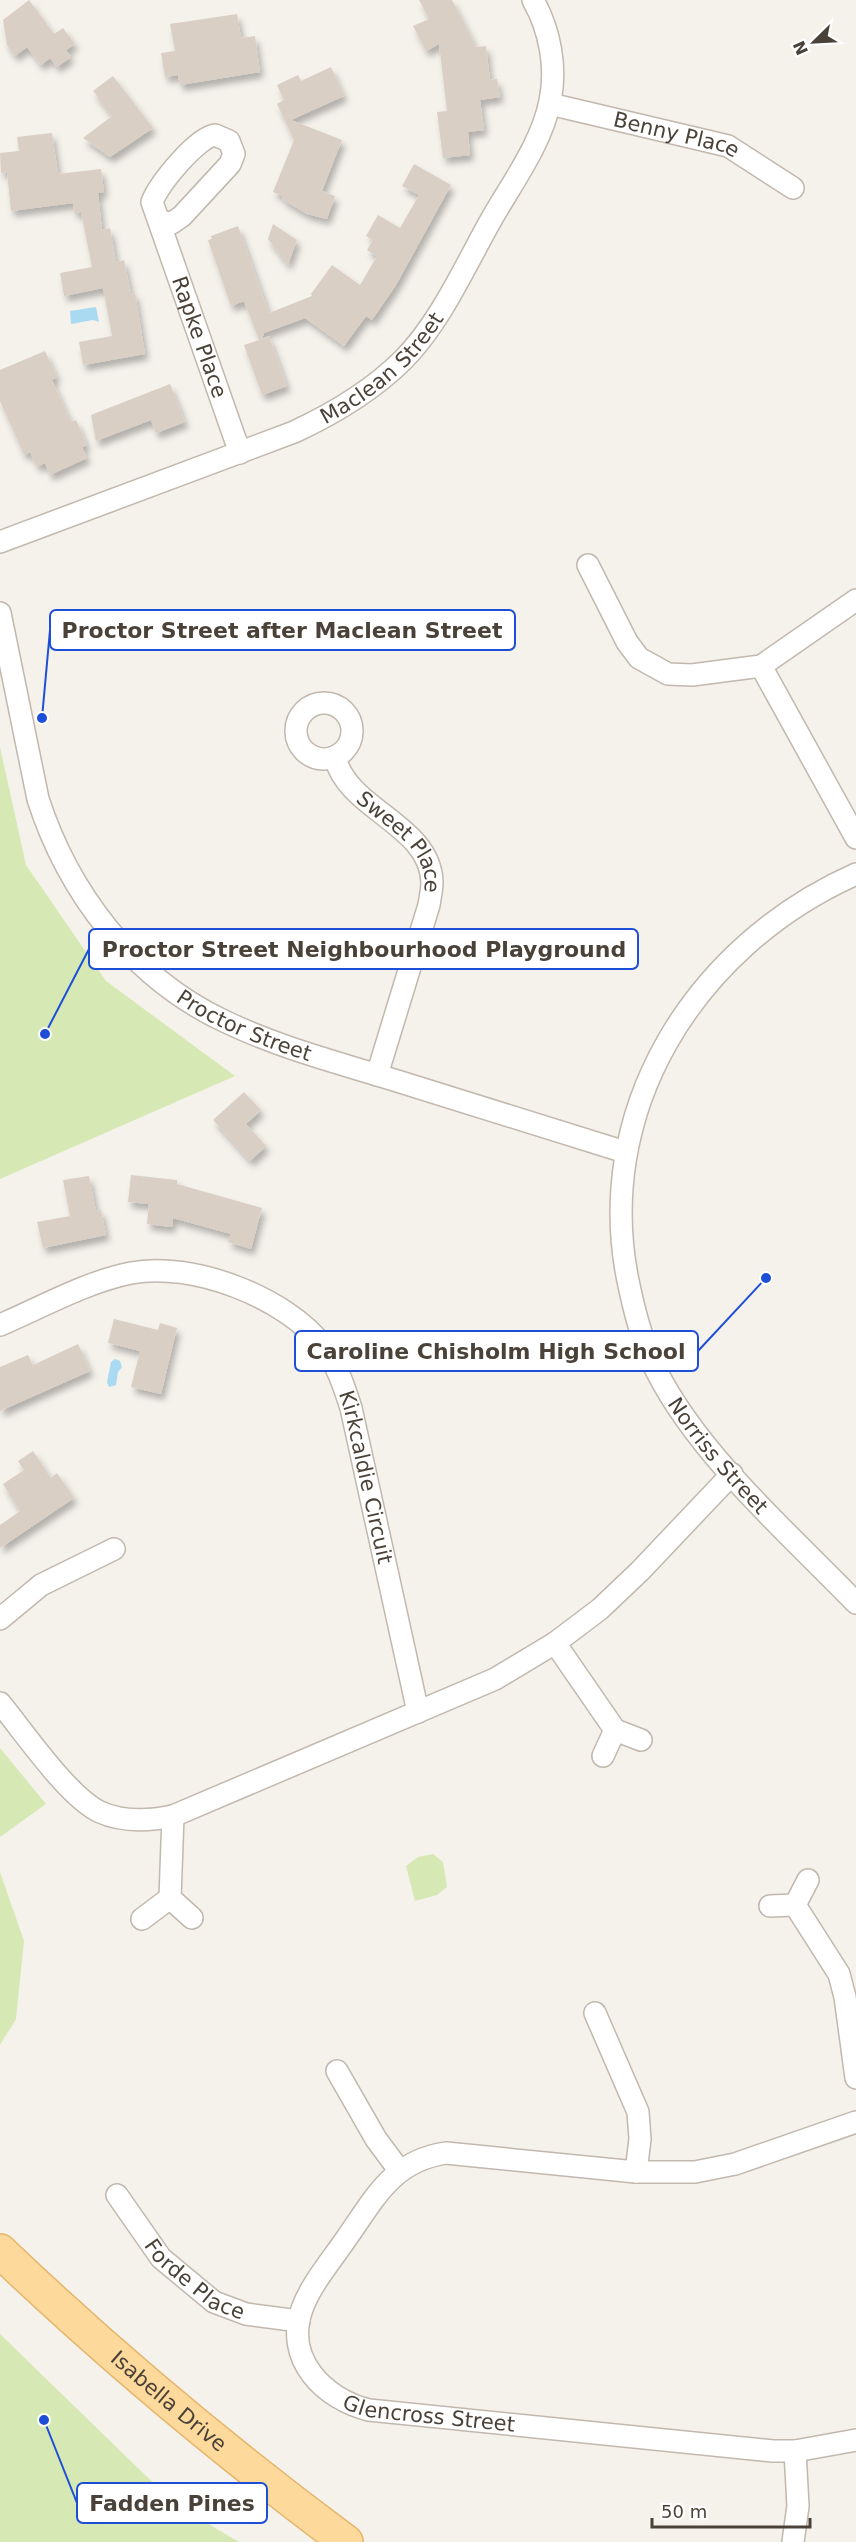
<svg xmlns="http://www.w3.org/2000/svg" width="856" height="2542" font-family="'DejaVu Sans',sans-serif">
  <defs>
    <filter id="shadow"><feDropShadow dx="3.5" dy="6" stdDeviation="3" flood-color="#0004"/></filter>
  </defs>
  <rect width="100%" height="100%" fill="#f5f1eb"/>
  <path fill="#d6e9b5" d="M0,747l26,118 80,116 129,95 -235,103z
    M0,1748l46,56 -46,33z
    M433,1854l10,8 4,25 -10,8 -22,6 -9,-35 12,-9z
    M0,1872l24,69 -8,78 -16,26z
    M0,2334l176,171 63,37h-239z"/>
  <path fill="#a9daf1" d="M96,307l3,15 -6,-2 -22,4 -1,-13z
    M115,1359l5,2 2,6 -4,5 -2,13 -7,2 -2,-5 4,-20z"/>
  <path fill="#dacfc4" filter="url(#shadow)" d="M29,0l25,34 9,-6 12,16 -9,6 5,7 -14,10 -7,-9 -9,7 -14,-18 -12,9 -8,-11 -4,-25z
    M419,0h33l24,47 10,-1 4,34 7,-1 3,18 -20,3 4,30 -16,2 2,23 -27,3 -6,-46 10,-1 -8,-67 -13,7 -13,-25 16,-7z
    M237,14l4,24 14,-2 5,36 -80,13 -2,-10 -13,2 -4,-24 14,-2 -5,-27z
    M331,67l13,29 -53,24 51,20 -20,51 13,5 -8,23 -20,-5 -25,-15 1,-3 -10,-4 21,-52 -17,-36 7,-4 -7,-15 21,-10 3,6z
    M113,76l40,52 -43,29 -27,-19 29,-22 -19,-25z
    M52,133l6,41 43,-5 3,23 -6,1 4,37 8,-2 6,34 8,-2 7,34 4,-1 10,61 -62,11 -4,-23 33,-6 -9,-48 -39,8 -4,-23 32,-6 -11,-55 -7,1 -1,-10 -62,8 -4,-39 -6,1 -1,-20 19,-2 -2,-14z
    M414,164l37,21 -55,100 -24,35 -6,-4 -22,30 -39,-28 -41,15 -2,6 7,-3 18,50 -25,9 -18,-50 15,-5 -15,-39 -13,5 -23,-66 4,-1 -1,-3 27,-10 31,87 43,-17 -1,-2 21,-29 28,20 17,-29 -10,-6 6,-10 -7,-4 12,-21 22,13 19,-33 -17,-9z
    M273,224l24,16 -9,25 -20,-26z
    M45,351l12,26 -5,3 19,42 5,-2 11,25 -5,2 5,11 -37,17 -5,-12 -8,4 -7,-15 -6,3 -24,-54v-31z
    M170,384l15,38 -29,11 -5,-13 -55,21 -5,-26z
    M244,1092l17,18 -15,14 20,22 -16,15 -37,-41z
    M131,1175l46,5v4l85,24 -11,41 -23,-7 3,-8 -58,-16 -1,9 -25,-3 2,-20 -21,-2z
    M89,1176l7,35 5,-1 5,25 -63,13 -6,-26 33,-6 -7,-36z
    M114,1319l44,11 2,-7 17,5 -16,66 -30,-7 9,-36 -32,-8z
    M78,1344l12,27 -90,40v-44l28,-12 5,10z
    M33,1451l18,27 6,-5 17,25 -74,50v-23l20,-14 -17,-27 21,-14 -6,-9z"/>
  <g fill="none" stroke-linecap="round" stroke-linejoin="round">
    <defs>
      <g id="street">
        <path id="s1" d="M550,104l178,42 65,42"/>
        <path id="s2" d="M160,221l12,2 10,-7 48,-52 4,-10 -5,-13 -14,-6c-19,3 -56,49 -63,67l88,251"/>
        <path id="s3" d="M0,542l294,-110c41,-19 78,-41 110,-73 37,-38 61,-93 87,-139 21,-37 51,-77 59,-119 7,-33 0,-71 -17,-101"/>
        <path d="M588,565l39,77 12,16 29,16 24,1 69,-9 95,-66"/>
        <path id="s4" d="M0,613l38,186c30,93 94,178 184,221 55,27 114,42 172,60 77,24 154,48 231,72"/>
        <path d="M761,666l95,172"/>
        <circle cx="324" cy="731" r="28"/>
        <path id="s5" d="M335,757c12,53 95,67 97,125 0,8 -2,16 -3,23l-52,170"/>
        <path id="s6" d="M856,874c-162,72 -267,239 -226,416 6,28 14,57 27,82 44,86 133,162 199,231"/>
        <path id="s7" d="M0,1325c42,-18 86,-43 131,-52 60,-12 155,24 192,73 14,19 21,40 28,62l67,304"/>
        <path d="M0,1619l41,-34 73,-36"/>
        <path d="M555,1643l60,87 26,10"/>
        <path d="M0,1703c24,29 68,94 100,109 22,10 49,9 73,4l322,-137 60,-36 45,-34 40,-38 92,-97"/>
        <path d="M603,1756l12,-26"/>
        <path d="M173,1816l-3,82 22,20"/>
        <path d="M808,1880l-13,25 44,69 6,23 11,81"/>
        <path d="M770,1906l25,-1"/>
        <path d="M142,1919l28,-21"/>
        <path d="M595,2013l43,99 2,27 -4,33"/>
        <path d="M337,2071l39,68 23,31"/>
        <path id="s8" d="M856,2122l-121,42 -40,8h-59l-190,-19c-54,8 -71,45 -100,86 -15,22 -35,45 -44,70 -18,50 22,90 67,101l404,41h22l61,-11"/>
        <path id="s9" d="M117,2195l44,63 53,44 32,12 53,7"/>
        <path d="M793,2542l5,-36 -3,-55"/>
      </g>
      <g id="primary">
        <path id="s10" d="M0,2251c109,104 225,201 346,291"/>
      </g>
    </defs>
    <use href="#street" stroke="#c1b8ae" stroke-width="24"/>
    <use href="#primary" stroke="#e4b56b" stroke-width="36"/>
    <use href="#street" stroke="#fff" stroke-width="21"/>
    <use href="#primary" stroke="#fdd99c" stroke-width="33"/>
  </g>
  <g text-anchor="middle" stroke-width="6" stroke-linejoin="round" paint-order="stroke">
    <g font-size="21" fill="#4a4239" stroke="#fff">
      <text dy="7" stroke="none"><textPath href="#s1" startOffset="130">Benny Place</textPath></text>
      <text dy="7" stroke="none"><textPath href="#s2" startOffset="372">Rapke Place</textPath></text>
      <text dy="7" stroke="none"><textPath href="#s3" startOffset="424">Maclean Street</textPath></text>
      <text dy="7" stroke="none"><textPath href="#s5" startOffset="110">Sweet Place</textPath></text>
      <text dy="7" stroke="none"><textPath href="#s4" startOffset="508">Proctor Street</textPath></text>
      <text dy="7" stroke="none"><textPath href="#s6" startOffset="704">Norriss Street</textPath></text>
      <text dy="7" stroke="none"><textPath href="#s7" startOffset="494">Kirkcaldie Circuit</textPath></text>
      <text dy="7" stroke="none"><textPath href="#s9" startOffset="117">Forde Place</textPath></text>
      <text dy="7" stroke="none"><textPath href="#s10" startOffset="226">Isabella Drive</textPath></text>
      <text dy="7" stroke="none"><textPath href="#s8" startOffset="836">Glencross Street</textPath></text>
    </g>
  </g>
  <path fill="none" stroke="#1d4ed8" stroke-width="2" d="M42 718L50 630M45 1034L89 949M766 1278L698 1351M44 2420L77 2503"/>
  <g fill="#1d4ed8" stroke="#fff" stroke-width="2">
    <circle cx="42" cy="718" r="6"/>
    <circle cx="45" cy="1034" r="6"/>
    <circle cx="766" cy="1278" r="6"/>
    <circle cx="44" cy="2420" r="6"/>
  </g>
  <g fill="#fff" stroke="#1d4ed8" stroke-width="2">
    <rect x="50" y="610" width="465" height="40" rx="6"/>
    <rect x="89" y="929" width="549" height="40" rx="6"/>
    <rect x="295" y="1331" width="403" height="40" rx="6"/>
    <rect x="77" y="2483" width="190" height="40" rx="6"/>
  </g>
  <g font-size="22" text-anchor="middle" font-weight="bold" fill="#4a4239">
    <text x="282" y="638">Proctor Street after Maclean Street</text>
    <text x="364" y="957">Proctor Street Neighbourhood Playground</text>
    <text x="496" y="1359">Caroline Chisholm High School</text>
    <text x="172" y="2511">Fadden Pines</text>
  </g>
  <g transform="translate(814 42) rotate(246)" stroke="#ffffff" stroke-width="4.5" paint-order="stroke">
  <path d="M0-4.5L10 22L0 15L-10 22Z" fill="#4a4239"/>
  <text y="-9" font-size="16" font-weight="bold" text-anchor="middle" fill="#4a4239">N</text>
  </g>
  <path d="M652 2518v9h158v-9" fill="none" stroke="#4a4239" stroke-width="3"/>
  <text x="661" y="2518" font-size="18" fill="#4a4239" stroke="#ffffff" stroke-width="4.5" paint-order="stroke">50 m</text>
</svg>
